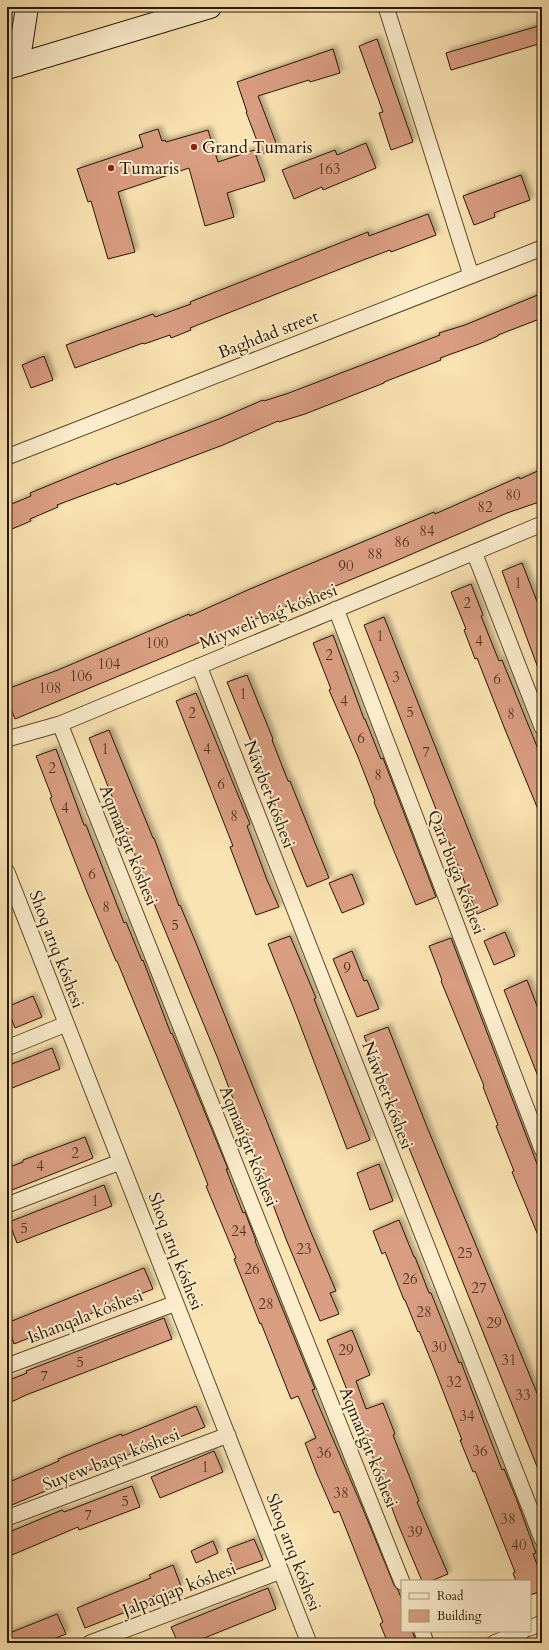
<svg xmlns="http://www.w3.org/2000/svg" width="549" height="1650" font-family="Cardo,serif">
  <defs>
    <filter id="shadow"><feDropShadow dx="3.5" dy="-3.5" stdDeviation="2" flood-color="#0004"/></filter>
  </defs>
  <rect width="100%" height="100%" fill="#fae3b2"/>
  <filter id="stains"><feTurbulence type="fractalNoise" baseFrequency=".005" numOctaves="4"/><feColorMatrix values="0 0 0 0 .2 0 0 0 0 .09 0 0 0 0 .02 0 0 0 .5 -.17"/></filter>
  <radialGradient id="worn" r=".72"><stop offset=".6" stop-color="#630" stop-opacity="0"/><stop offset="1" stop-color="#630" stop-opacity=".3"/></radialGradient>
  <path fill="#d99d82" stroke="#271600" filter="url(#shadow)" d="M542,25v18l-91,27 -5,-17z
    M377,39l36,103 -22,8 -12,-37 4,-1 -24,-66z
    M333,49l7,24 -30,9 -1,-2 -51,16 20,52 -16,6 -16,-42h1l-10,-30z
    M158,129l4,12 3,-1 1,2 42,-12 10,32 36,-12 11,31 -38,12 7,24 -29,9 -16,-58 -71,24 17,60 -27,7 -17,-58 -3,1 -11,-33 66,-22 -4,-12z
    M366,143l10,25 -53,22 -1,-3 -28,12 -12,-29 53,-20 2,5z
    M521,175l9,25 -36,13 1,4 -21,8 -11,-29z
    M428,214l8,21 -45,17 -1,-2 -32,12 -168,66 1,2 -20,8 -1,-3 -26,9 -1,-1 -68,25 -9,-23 87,-31 2,3 36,-13 -1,-2 178,-70 1,4z
    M540,294l2,6v18l-44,17v1l-19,8 -39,14 1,2 -57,22v1l-79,31 -26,8 -1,-1 -55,24 -106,40 -1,-2 -59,22 1,2 -28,12 1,2 -19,8 -5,-13v-10l24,-10 -1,-3 78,-32 111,-42 44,-19 1,1 25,-8 151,-58 -1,-2 26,-8z
    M44,356l9,24 -22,8 -9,-23z
    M542,469v32l-35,12 -116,50 -376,156 -8,-20v-10l51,-19 131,-56 1,2 60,-27 184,-77 1,2 84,-37 1,2z
    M522,563l20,51 -1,62 -39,-105z
    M471,584l12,31 -2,1 18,45 3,-1 40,99v60l-36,-87 -29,-74 -2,1 -11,-29 2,-1 -15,-37z
    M384,617l114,288 -21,9 -113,-289z
    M333,635l31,84h1l16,40 2,-1 53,139 -20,8 -42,-103 1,-1 -17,-44 -29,-67 2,-1 -18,-46z
    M247,675l26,64 -1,1 16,41h2l39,97 -22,9 -53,-130 3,-1 -30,-74z
    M196,693l54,131 -3,2 20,54 12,27 -23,8 -26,-68 3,-1 -57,-145z
    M109,730l44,108h1l25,68 1,-1 16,38 114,287 26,61 -6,2 9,21 -19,7 -34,-82 -68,-180 -63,-153 -66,-168z
    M56,749l28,76h2l38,98 2,-1 16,39 1,-1 28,74 1,-1 29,70 27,66h-2l17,44 2,-1 11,29h-1l60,148 -3,1 51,119 31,76 4,5 4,10v31h10l5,12h-29l-8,-19 3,-2 -44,-111 -5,2 -17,-39 -12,-31 11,-5 -18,-42 -7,3 -30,-76 -1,1 -26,-65 2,-1 -30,-72 2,-1 -29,-73 -62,-151h-1l-29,-69 -37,-94 2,-1 -16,-41z
    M352,874l12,30 -22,9 -13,-30z
    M505,932l10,24 -21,9 -10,-24z
    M290,936l26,62 -2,1 56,141 -23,9 -51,-135 -28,-70z
    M451,938l91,239v68l-30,-73 2,-1 -18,-45 2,-1 -15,-38 1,-1 -43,-105 1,-1 -13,-34z
    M352,951l12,30 3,-1 12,29 -22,8 -24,-58z
    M527,980l15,39 -1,65 -37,-94z
    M33,996l9,21 -27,11 -8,-21z
    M388,1027l39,100 115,278v74l-178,-443z
    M52,1048l8,21 -53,21v-24z
    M85,1137l8,21 -86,34v-24l16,-6v-2z
    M379,1164l14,37 -23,9 -13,-37z
    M104,1185l8,21 -95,37 -8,-21z
    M399,1220l15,37h1l14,36h2l28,70 2,-1 41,108 2,-1 12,29 20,55 -3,1 9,23v14l-12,4v-14h-14l-3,-8 2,-1 -40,-101 -2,1 -13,-32h2l-28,-72 -15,-37 -1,1 -13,-32h-1l-19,-48 -3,2 -9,-23z
    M144,1268l9,21 -139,55 -7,-21z
    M164,1318l8,21 -146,56 -19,9v-23l20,-8 -1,-2z
    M352,1330l18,45 -14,6 10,28 17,-6 12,31 -2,1 26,66 -2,1 31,72 -17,7h-9l-24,-57 -28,-74h1l-44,-110z
    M196,1406l9,21 -58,23 -1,-2 -92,36 1,3 -48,20v-24l52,-22 -1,-2 63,-25 1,2z
    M214,1451l9,21 -63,26 -9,-21z
    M132,1486l8,21 -61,23 -1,-3 -66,28 -5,-11v-11l55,-23 2,2z
    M254,1539l9,21 -28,10 -8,-21z
    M213,1541l5,12 -22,10 -5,-12z
    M173,1565l8,21 -29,11 2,4 -69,27 -8,-20 74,-30 -2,-3z
    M268,1588l8,21 -84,34h-14l-7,-16z
    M57,1614l9,20 -23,9h-36v-9z"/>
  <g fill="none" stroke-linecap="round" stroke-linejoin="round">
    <defs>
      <path id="street" d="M386,7l85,268
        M7,457l535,-209
        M474,552l68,175
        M336,609l206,540
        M199,666l343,873
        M60,724l342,858
        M7,739l53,-15 482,-200
        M7,872l302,771
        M7,1048l59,-24
        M7,1205l113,-43
        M7,1366l169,-63
        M7,1518l221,-83
        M530,1628l12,-5
        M422,1631l4,12
        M90,1643l191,-72
        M494,1643l29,-12"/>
      <path id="secondary" d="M18,65l9,-58
        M7,68l203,-61"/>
    </defs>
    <use href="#street" stroke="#5c492c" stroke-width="17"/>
    <use href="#secondary" stroke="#271600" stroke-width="24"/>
    <use href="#street" stroke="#fcedcd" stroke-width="15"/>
    <use href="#secondary" stroke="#fcedcd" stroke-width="22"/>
  </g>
  <g fill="#8f2418" stroke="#fcedcd" stroke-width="1.5">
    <circle cx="194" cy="147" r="4"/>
    <circle cx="111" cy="168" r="4"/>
  </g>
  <g text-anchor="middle" stroke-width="4" stroke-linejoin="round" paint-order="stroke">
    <g font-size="15" fill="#543820">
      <text x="329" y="174">163</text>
      <text x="513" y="500">80</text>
      <text x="485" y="512">82</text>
      <text x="427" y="536">84</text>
      <text x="402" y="547">86</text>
      <text x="375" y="559">88</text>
      <text x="346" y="571">90</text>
      <text x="518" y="588">1</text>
      <text x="467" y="608">2</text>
      <text x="380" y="641">1</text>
      <text x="479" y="646">4</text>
      <text x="157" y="648">100</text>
      <text x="329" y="660">2</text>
      <text x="109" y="669">104</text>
      <text x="81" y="681">106</text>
      <text x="396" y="682">3</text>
      <text x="497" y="684">6</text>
      <text x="50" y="693">108</text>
      <text x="243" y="699">1</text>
      <text x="344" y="706">4</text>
      <text x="410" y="717">5</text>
      <text x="192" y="718">2</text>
      <text x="511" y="719">8</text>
      <text x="361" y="743">6</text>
      <text x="105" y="754">1</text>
      <text x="207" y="754">4</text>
      <text x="426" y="757">7</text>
      <text x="52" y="773">2</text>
      <text x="378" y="780">8</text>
      <text x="221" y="789">6</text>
      <text x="65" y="813">4</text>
      <text x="234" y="821">8</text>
      <text x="92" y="879">6</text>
      <text x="106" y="912">8</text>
      <text x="175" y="930">5</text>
      <text x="347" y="973">9</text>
      <text x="75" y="1158">2</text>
      <text x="40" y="1171">4</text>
      <text x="95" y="1206">1</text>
      <text x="24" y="1233">5</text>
      <text x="239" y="1236">24</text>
      <text x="304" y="1254">23</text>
      <text x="465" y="1258">25</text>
      <text x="252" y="1274">26</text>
      <text x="410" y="1284">26</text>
      <text x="479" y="1293">27</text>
      <text x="266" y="1309">28</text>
      <text x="424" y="1317">28</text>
      <text x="494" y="1328">29</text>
      <text x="439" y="1352">30</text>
      <text x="346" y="1355">29</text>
      <text x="509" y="1365">31</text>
      <text x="80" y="1367">5</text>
      <text x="44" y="1381">7</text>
      <text x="454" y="1387">32</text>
      <text x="523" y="1400">33</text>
      <text x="467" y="1421">34</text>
      <text x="480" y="1456">36</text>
      <text x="324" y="1458">36</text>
      <text x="205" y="1472">1</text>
      <text x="341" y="1498">38</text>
      <text x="125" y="1506">5</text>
      <text x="88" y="1520">7</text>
      <text x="508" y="1524">38</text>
      <text x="415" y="1537">39</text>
      <text x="519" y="1550">40</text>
    </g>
    <g font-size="17" fill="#271600" stroke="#fcedcd" text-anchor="start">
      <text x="202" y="153">Grand Tumaris</text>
      <text x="119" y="174">Tumaris</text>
    </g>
    <g font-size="17" fill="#271600" stroke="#fcedcd">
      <text transform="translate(268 334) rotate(-21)" y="6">Baghdad street</text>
      <text transform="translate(268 616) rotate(-22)" y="6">Miyweli baǵ kóshesi</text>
      <text transform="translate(270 794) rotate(69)" y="6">Náwbet kóshesi</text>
      <text transform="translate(129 845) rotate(68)" y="6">Aqmańǵıt kóshesi</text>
      <text transform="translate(457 872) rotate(69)" y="6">Qara buǵa kóshesi</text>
      <text transform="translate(57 949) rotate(69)" y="6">Shoq arıq kóshesi</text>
      <text transform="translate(388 1095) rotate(69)" y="6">Náwbet kóshesi</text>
      <text transform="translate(249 1146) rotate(68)" y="6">Aqmańǵıt kóshesi</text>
      <text transform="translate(176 1251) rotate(69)" y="6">Shoq arıq kóshesi</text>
      <text transform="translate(85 1316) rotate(-21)" y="6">Ishanqala kóshesi</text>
      <text transform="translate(369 1447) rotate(68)" y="6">Aqmańǵıt kóshesi</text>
      <text transform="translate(111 1459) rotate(-21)" y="6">Suyew baqsı kóshesi</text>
      <text transform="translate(294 1552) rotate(69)" y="6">Shoq arıq kóshesi</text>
      <text transform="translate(179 1589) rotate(-21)" y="6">Jalpaqjap kóshesi</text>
    </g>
  </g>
  <rect width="549" height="1650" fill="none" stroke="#fae3b2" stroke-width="24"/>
  <rect x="8" y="8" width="533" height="1634" fill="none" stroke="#271600" stroke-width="2"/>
  <rect x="12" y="12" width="525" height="1626" fill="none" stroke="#271600"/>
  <rect x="401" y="1580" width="130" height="52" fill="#fcedcd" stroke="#a7977b"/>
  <rect x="409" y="1593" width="20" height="6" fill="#fcedcd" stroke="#a7977b"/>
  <text x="437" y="1600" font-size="12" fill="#271600">Road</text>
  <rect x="409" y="1610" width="20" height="12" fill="#d99d82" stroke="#a7977b"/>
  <text x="437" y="1620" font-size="12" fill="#271600">Building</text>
  <rect width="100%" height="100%" filter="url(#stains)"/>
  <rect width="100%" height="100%" fill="url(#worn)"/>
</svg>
